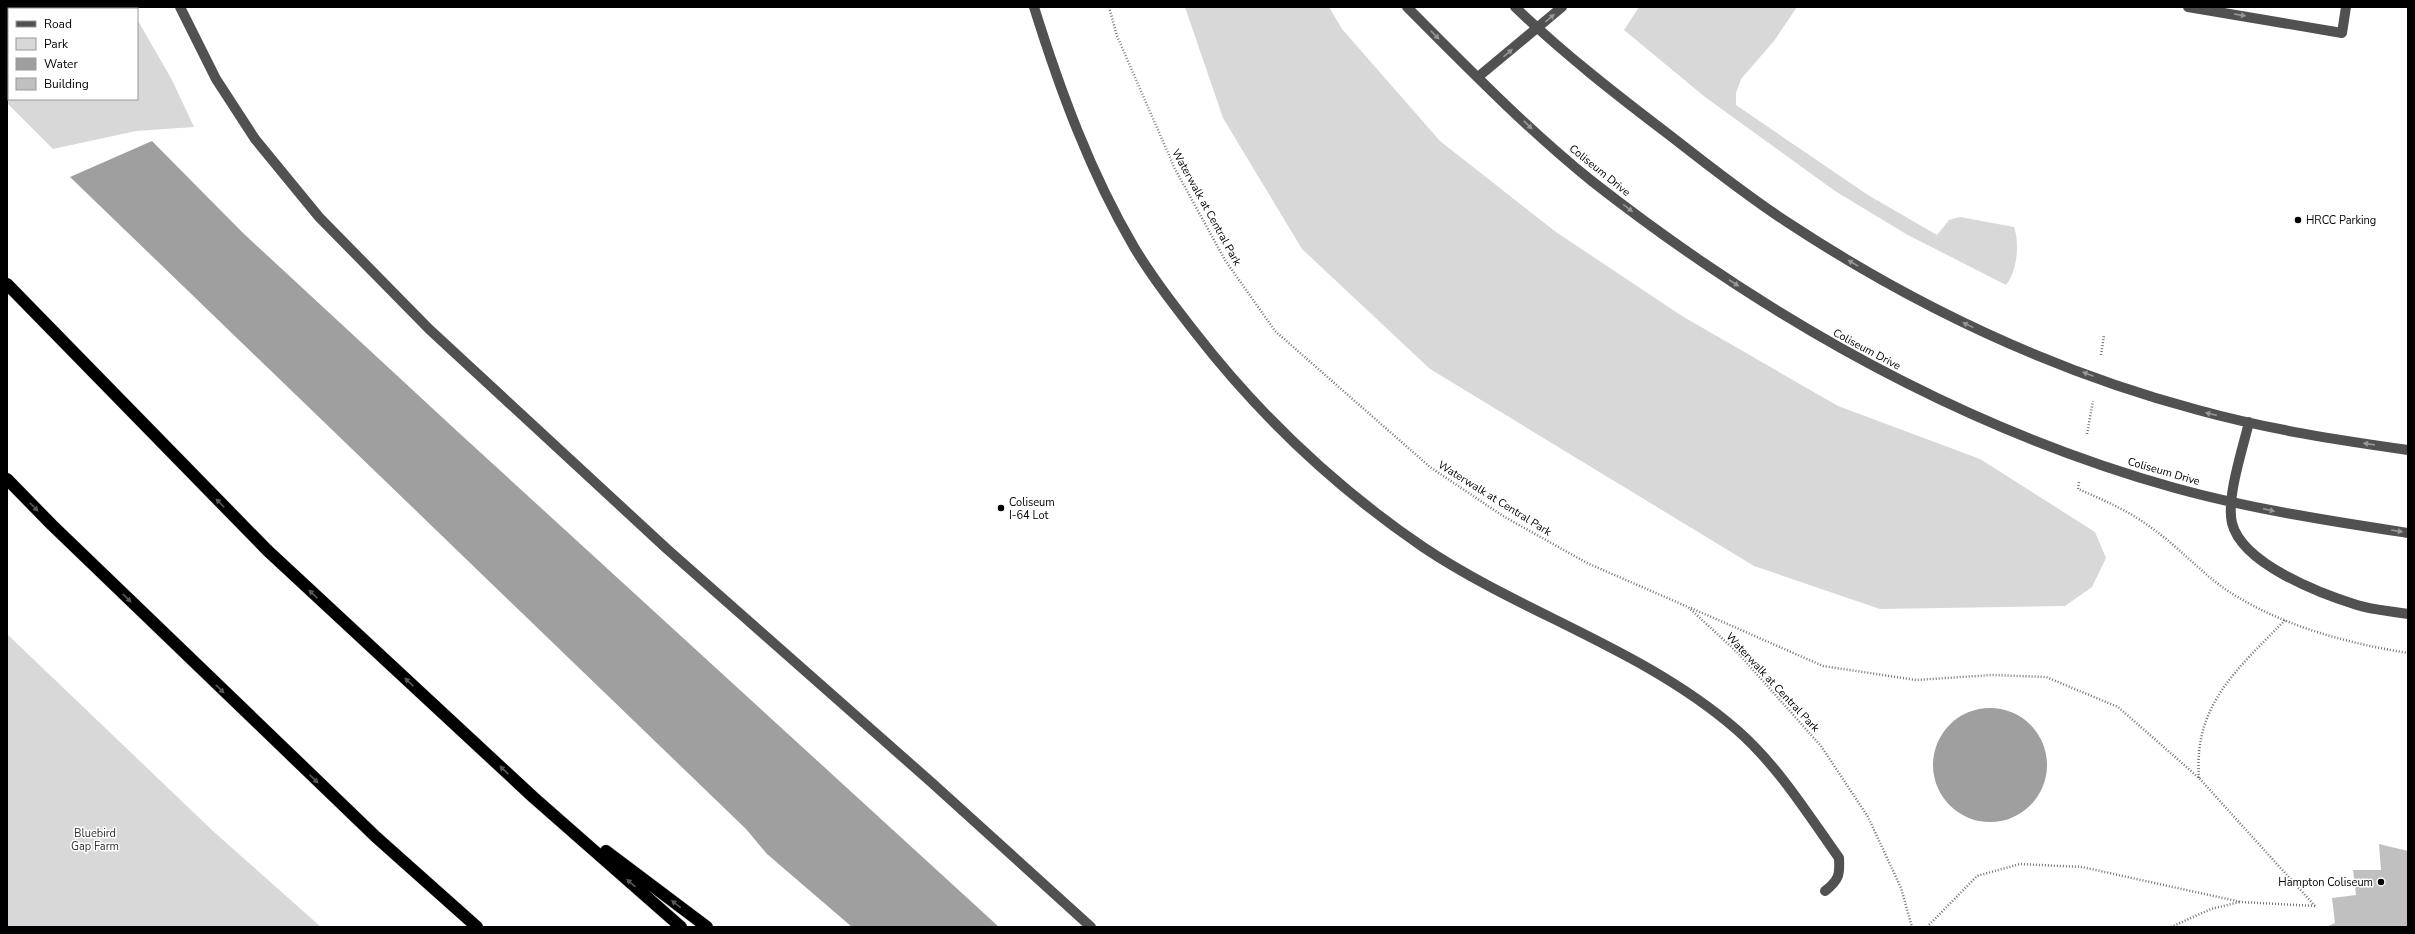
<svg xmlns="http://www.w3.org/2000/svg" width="2415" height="934" font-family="'Nunito Sans',sans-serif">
  <rect width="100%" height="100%" fill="#fff"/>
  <path fill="#d8d8d8" d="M7,7h123l1,2h-122v90h128v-80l35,61 22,47 -58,4 -83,18 -46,-46z
    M1185,7h144l13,22 98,112 116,91 126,84 156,90 142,53 115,73 11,26 -14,29 -27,19 -185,3 -126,-43 -324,-197 -128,-120 -79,-131z
    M1639,7h158l-23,34 -33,38 -5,14v12l132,90 69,40 12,-15 11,-3 54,10c6,16 3,45 -8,58l-100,-51 -71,-43 -130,-94 -81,-67z
    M7,634l206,197 108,96h-314z"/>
  <path fill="#9f9f9f" d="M152,141l91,92 215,199 541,495h-147l-85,-73 -21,-25 -676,-652z
    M1933 765a57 57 0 1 1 114 0a57 57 0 1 1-114 0Z"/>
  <path fill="#c0c0c0" d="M2379,844l29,7v76h-82l9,-4 -3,-25 24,-3 -3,-25h28z"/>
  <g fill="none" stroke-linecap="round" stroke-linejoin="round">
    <defs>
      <path id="highway" d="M7,284l260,266 266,247 148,130
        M7,479l45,46 324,312 101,90
        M606,851l101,76"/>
    </defs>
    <use href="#highway" stroke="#dbdbdb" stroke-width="13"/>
    <path stroke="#737373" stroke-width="2.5" stroke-dasharray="1 2" stroke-linecap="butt" d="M1109,7l8,29 58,133 50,91 50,71 155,136 73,49 84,47 101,44 50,46 83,93 47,71 33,71 11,39
      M2101,355l3,-20
      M2087,434l6,-33
      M2079,482l-1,7c26,11 53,23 75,40 27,19 48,44 75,62 54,35 118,52 180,62
      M1691,608l132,58 93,14 76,-5 54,2 72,30 81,71 116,128
      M2199,778c-6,-74 40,-110 86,-158
      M1927,927l50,-51 43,-12 62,3 159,35 74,4
      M2171,927l40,-18 29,-7"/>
    <path stroke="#515151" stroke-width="10" d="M180,7l36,72 39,60 64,78 110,112 238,220 264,233 160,145
      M1034,7c26,83 56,165 100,240 18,30 39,57 60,84 65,84 141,156 229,216 100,67 221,102 314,183 41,36 70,83 102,128 1,17 0,22 -14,33
      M1407,7c60,60 120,122 186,175 174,136 368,246 582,306 76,21 155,33 233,45
      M1515,7c49,47 103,89 157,130 37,29 75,59 115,85 126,83 265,149 411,188 69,19 139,30 210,40
      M2188,7l154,26 4,-26
      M1478,77l84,-70
      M2249,422c-6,26 -23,76 -17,101 10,41 89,71 125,82 16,5 34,6 51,9"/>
    <use href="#highway" stroke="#000" stroke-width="12"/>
  </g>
  <defs><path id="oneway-solid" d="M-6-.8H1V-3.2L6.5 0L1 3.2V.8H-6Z"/></defs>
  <g fill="#979797">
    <use href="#oneway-solid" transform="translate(2240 15) rotate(9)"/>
    <use href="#oneway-solid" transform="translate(1550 18) rotate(-40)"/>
    <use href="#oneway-solid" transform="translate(1435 35) rotate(45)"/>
    <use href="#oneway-solid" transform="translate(1508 53) rotate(-40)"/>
    <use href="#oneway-solid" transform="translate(1528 125) rotate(44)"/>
    <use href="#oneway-solid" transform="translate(1628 208) rotate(37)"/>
    <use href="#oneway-solid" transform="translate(1853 263) rotate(-149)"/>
    <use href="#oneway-solid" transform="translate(1734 283) rotate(33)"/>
    <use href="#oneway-solid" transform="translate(1968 325) rotate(-154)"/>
    <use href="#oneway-solid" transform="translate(2088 374) rotate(-159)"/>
    <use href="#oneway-solid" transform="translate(2211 414) rotate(-167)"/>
    <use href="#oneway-solid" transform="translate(2369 444) rotate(-172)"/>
    <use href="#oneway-solid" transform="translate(2269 510) rotate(13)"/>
    <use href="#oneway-solid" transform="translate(2397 531) rotate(9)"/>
  </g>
  <g fill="#595959">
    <use href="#oneway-solid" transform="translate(220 503) rotate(-134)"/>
    <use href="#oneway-solid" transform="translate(34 507) rotate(46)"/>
    <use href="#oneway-solid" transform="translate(313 594) rotate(-137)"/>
    <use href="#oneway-solid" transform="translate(127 598) rotate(44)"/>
    <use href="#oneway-solid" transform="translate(409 682) rotate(-137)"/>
    <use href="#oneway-solid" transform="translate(220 689) rotate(44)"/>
    <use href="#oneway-solid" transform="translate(504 770) rotate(-137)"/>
    <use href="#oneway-solid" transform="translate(314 779) rotate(44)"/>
    <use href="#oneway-solid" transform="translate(631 883) rotate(-139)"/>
    <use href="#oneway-solid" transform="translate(676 904) rotate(-143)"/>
  </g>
  <g fill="#000" stroke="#fff" stroke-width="1.5">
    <circle cx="2298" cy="220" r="4"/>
    <circle cx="1001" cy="508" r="4"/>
    <circle cx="2381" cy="882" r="4"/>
  </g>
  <g text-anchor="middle" stroke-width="3" stroke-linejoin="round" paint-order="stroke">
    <g font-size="11" fill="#000" stroke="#fff">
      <text transform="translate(1600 170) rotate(39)" y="4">Coliseum Drive</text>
      <text transform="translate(1207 207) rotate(61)" y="4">Waterwalk at Central Park</text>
      <text transform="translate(1867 349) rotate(28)" y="4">Coliseum Drive</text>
      <text transform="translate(2164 471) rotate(16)" y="4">Coliseum Drive</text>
      <text transform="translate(1495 498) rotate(32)" y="4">Waterwalk at Central Park</text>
      <text transform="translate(1773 682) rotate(47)" y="4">Waterwalk at Central Park</text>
    </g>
    <g font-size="11" fill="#000" stroke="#fff" text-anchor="start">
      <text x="2306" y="224">HRCC Parking</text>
      <text x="1009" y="506">Coliseum<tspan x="1009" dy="13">I-64 Lot</tspan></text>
      <text x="2373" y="886" text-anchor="end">Hampton Coliseum</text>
    </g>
    <g font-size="11" fill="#2f2f2f" stroke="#fff">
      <text x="95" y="837">Bluebird<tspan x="95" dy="13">Gap Farm</tspan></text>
    </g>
  </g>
  <rect width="2415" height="934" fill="none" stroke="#000000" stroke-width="16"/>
  <rect x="8" y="8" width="130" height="92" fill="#ffffff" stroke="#999999"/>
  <rect x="16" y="21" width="20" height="6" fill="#515151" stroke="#999999"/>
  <text x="44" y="28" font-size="12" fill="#000000">Road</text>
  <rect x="16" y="38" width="20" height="12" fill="#d8d8d8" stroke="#999999"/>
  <text x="44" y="48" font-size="12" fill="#000000">Park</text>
  <rect x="16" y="58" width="20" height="12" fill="#9f9f9f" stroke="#999999"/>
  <text x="44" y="68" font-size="12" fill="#000000">Water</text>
  <rect x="16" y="78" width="20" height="12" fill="#c0c0c0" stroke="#999999"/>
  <text x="44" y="88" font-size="12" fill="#000000">Building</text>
</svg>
